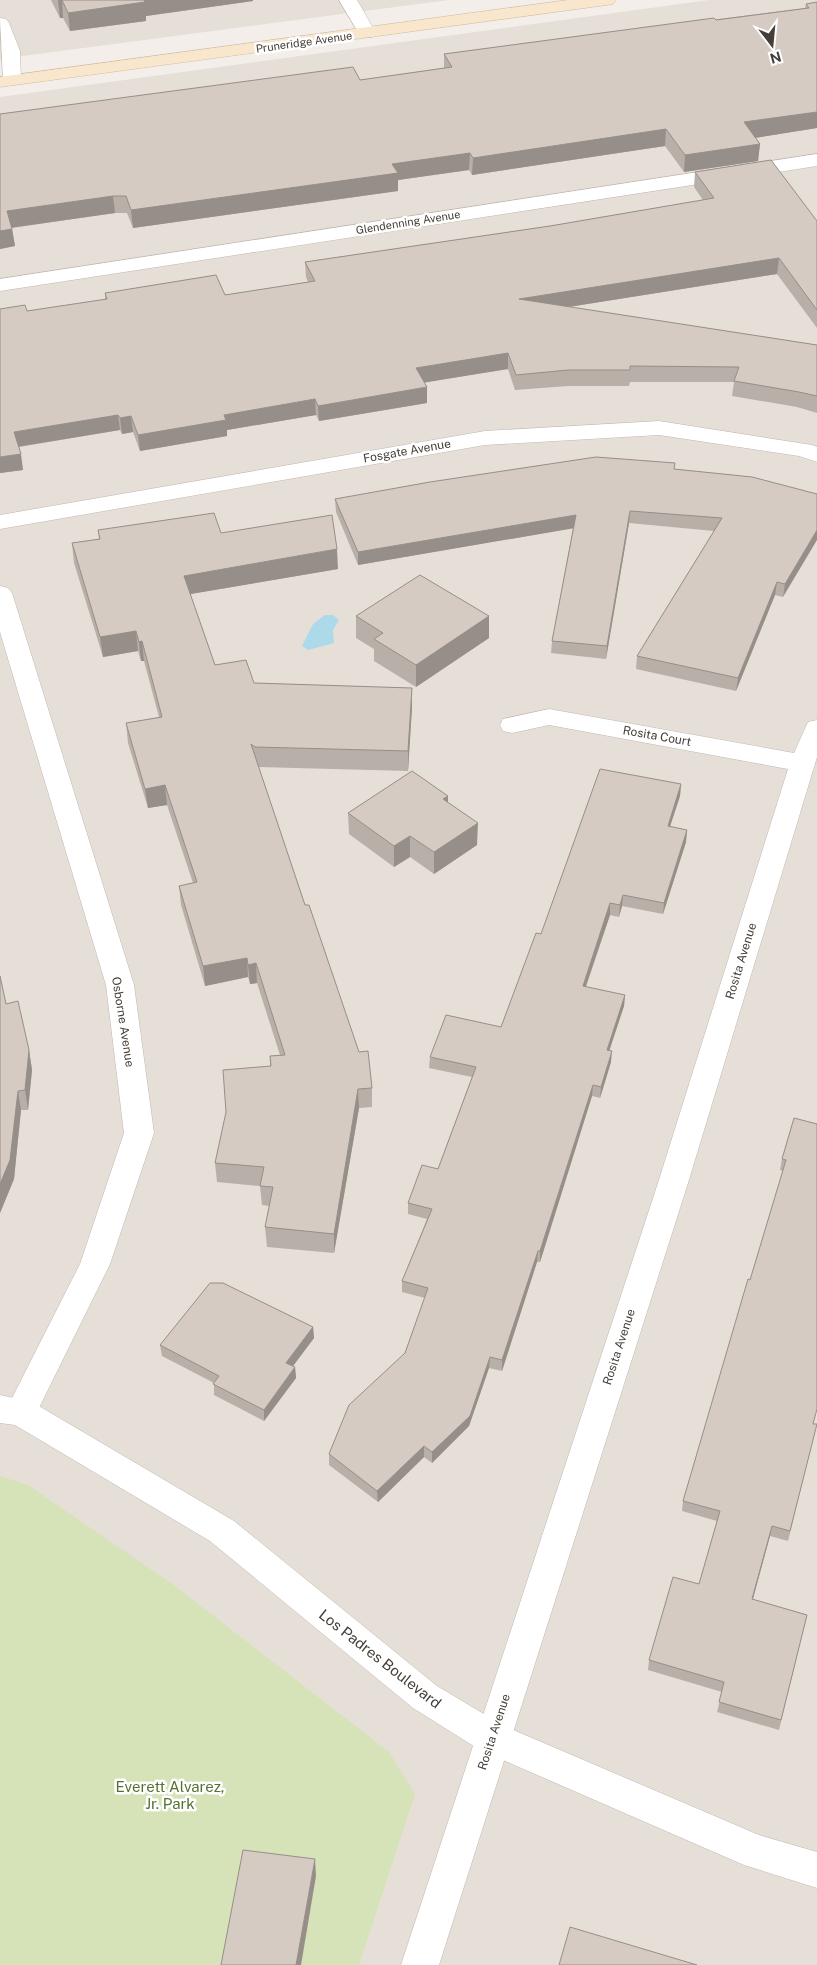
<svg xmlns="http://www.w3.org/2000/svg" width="817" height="1965" font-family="'Public Sans',sans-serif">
  <rect width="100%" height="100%" fill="#f3eee9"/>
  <path fill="#e6dfd8" d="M0,0h449l-449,59z
    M709,0h108v1965h-817v-1868z"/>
  <path fill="#d6e2b7" d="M0,1476l28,9 147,101 214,166 26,42 -56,171h-359z"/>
  <path fill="#addae8" d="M325,615h8l6,5 -6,10 1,13 -26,7 -6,-4 11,-22z"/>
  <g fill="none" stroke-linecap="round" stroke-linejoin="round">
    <defs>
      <path id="minor" d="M339,0h18l19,33 -3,4h-12z
        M0,18l6,1 3,4 11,28 1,29 -3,4h-12l-3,-4z
        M817,154v12l-817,125v-12z
        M659,421l153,24 5,2v15l-18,-6 -140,-21 -174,10 -485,84v-14l485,-84z
        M0,586l8,2 4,5 122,392 20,148 -44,131 -78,158 -11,4 -11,-4 -5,-10 75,-148 44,-131 -18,-148 -106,-353z
        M549,709l245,44 14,-31 9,-2v37l-129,426 -249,782h-38l257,-782 130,-414 -239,-44 -37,8 -9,-2 -3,-6 3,-6z"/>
      <path id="tertiary" d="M0,1395l32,7 202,119 203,165 67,40 255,109 58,17v36l-73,-23 -264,-115 -67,-42 -203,-167 -195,-116 -15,-2z"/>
      <path id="secondary" d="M568,0h48l-3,4 -6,1 -607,82v-10z"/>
    </defs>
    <use href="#minor" stroke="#c0b7b0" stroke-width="1"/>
    <use href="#tertiary" stroke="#c0b7b0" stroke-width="1"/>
    <use href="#secondary" stroke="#d0bba0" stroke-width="1"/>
    <use href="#minor" fill="#fff" fill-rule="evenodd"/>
    <use href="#tertiary" fill="#fff" fill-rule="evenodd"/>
    <use href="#secondary" fill="#f8e6cd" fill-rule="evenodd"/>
  </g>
  <path fill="#b8afa8" d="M51,0h202v1l-107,15v5l-76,10 -7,-13h-3z
    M817,2v126l-62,10 5,6 -2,17 -74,11 -19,-26 -193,29 -3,-5 -71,10v11l-265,37 -6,-15h-12l-103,15 3,18 -15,3v-135l360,-34 84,-12v-14l361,-46 1,-4z
    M695,172l122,49v107l-40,-54 -209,33 249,38v68l-20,-6 -65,-11 2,-14h-104l-1,4h-61l-53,4 -7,-21 -84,13 3,5v16l-108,18 -3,-6 -89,15v6l-87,15 -7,-19 -11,2 -2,-4 -101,17 4,23 -23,3 105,-174v-6l120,2 83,-13 -2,-5 -1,-15 245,-36 153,-26 -9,-13z
    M675,470l142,24 -34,103 -8,-2 -39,96 -100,-22 1,-13 77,-125 -85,-8 -23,136 -55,-6 1,-12 21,-113 -215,37 -22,-53 -1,-13z
    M98,530l123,3 117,36 -148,25 25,71 39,18 158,5v19l-4,64 -150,-4 47,138 67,183v19l-13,1 -25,145 -67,-6 -2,-20 4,-21 -7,-1 -2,-19 -43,-4 -2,-19 55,-97v-10l10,-1 -23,-72 -7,1 -2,-7 -43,9 -24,-81 -2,-19 14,-3 -26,-78 -19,3 -20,-65 -2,-20 33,-6 -15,-56h-3l-3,-10 -35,6 -29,-94 -2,-20 27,-4z
    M356,616h133v22l-73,49 -42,-26v-12l-18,-11z
    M681,784l-1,12 -10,31 17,3 -1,12 -23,72 -41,-8 -3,11 -9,-2 -24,72 39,8 -1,11 -15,44 2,12 -11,36 -8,-2 -52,166h-3l-35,109 -13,-3 -20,58 -37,37 -8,-6 -46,45 -49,-37v-11l76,-101 20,-55 -23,-6v-11l25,-62 -19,-5v-11l30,-34 34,-92 -43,-9 1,-11 71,-30 40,-93z
    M448,796v7l29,42 -43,29 -24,-17 -16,10 -45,-33 -1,-21z
    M0,976l6,28 23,46 3,20 -4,40h-7l-7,69 -14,34z
    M794,1118l20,317 -26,106 -18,-5 -18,63 55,16 -28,115 -62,-18 5,-20 -74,-22 1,-10 50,-76 18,-63 -35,-10 1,-10 100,-330 -3,-1 2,-11z
    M313,1327l1,11 -21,28 2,1 1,11 -32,43 -50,-26v-12l-52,-27 -2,-11z"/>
  <path fill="#968e88" d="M58,0h4l1,18h-3z
    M143,0h110v1l-107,15v5l-76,10 -2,-18z
    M817,112v16l-75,12 2,-18z
    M666,129l-1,17 -193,29 1,-17z
    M760,144l-2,17 -74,11 1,-17z
    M470,153l-1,17 -71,10v11l-265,37 -2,-18 261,-46z
    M113,196l2,17 -106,15 -2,-17z
    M12,229l3,17 -15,3v-18z
    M779,258l-2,16 -259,41 1,-16z
    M508,353v16l-92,15v-16z
    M427,387v16l-108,18 -1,-15z
    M315,399l1,16 -89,15v6l-87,15 -2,-16 86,-20z
    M118,415l2,15 -104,17 -2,-15z
    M131,416l2,16 -11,2 -2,-16z
    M21,454l2,16 -23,3v-16z
    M630,511l-1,12 -23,136 1,-13z
    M576,515l-1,13 -217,37v-13z
    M817,530v10l-34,57 2,-13z
    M337,549l1,20 -153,26 -1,-19z
    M777,582l-2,13 -39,96 2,-13z
    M489,616v22l-73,49v-22z
    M136,631l2,20 -35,6 -3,-20z
    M142,641l2,20h-3l-2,-19z
    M412,688v19l-4,64v-20z
    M681,784l-1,12 -14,42 2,-12z
    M165,785l2,20 -19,3 -3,-19z
    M448,796v21l-5,-18z
    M478,823l-1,22 -43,29v-22z
    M687,830l-1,12 -23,72 1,-11z
    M410,836v21l-16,10v-21z
    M623,895l-1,11 -3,11 1,-12z
    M610,903v12l-28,82 1,-11z
    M247,958l1,19 -43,9 -2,-20z
    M256,963l1,20 -7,1 -2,-19z
    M625,995l-1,11 -18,55 1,-11z
    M29,1050l3,20 -4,40 -3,-20z
    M612,1051l-1,11 -11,36 1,-11z
    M593,1085l-1,11 -52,166v-11z
    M358,1089l1,19 -25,145v-19z
    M18,1091l3,19 -7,69 -14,34v-29z
    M538,1251l-1,11 -35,109v-11z
    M313,1327l1,11 -27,36 -1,-11z
    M490,1357l-1,11 -20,58 -37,37v-11z
    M295,1367l1,11 -32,43v-11z
    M424,1446v11l-46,45 -1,-11z
    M772,1526l-2,10 -20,74 2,-11z
    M315,1859l1,17 -15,89h-5z"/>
  <path fill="#d6cbc3" stroke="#968e88" d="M62,0h82l1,2 -77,11z
    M817,2v110l-73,10 16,22 -75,11 -19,-26 -193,29 -3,-5 -78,11 6,9 -267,37 -5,-14h-13l-106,15 5,18 -12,2v-117l353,-47 7,13 92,-13 -8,-13 270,-36 2,2 93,-12 -3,-4z
    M771,160l46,61v89l-38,-52 -260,41 298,46v51l-18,-4 -65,-11 5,-14 -109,-1v4h-62l-52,5 -8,-22 -92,15 11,19 -109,19 -3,-7 -91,16 2,5 -88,15 -7,-19 -11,2 -2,-3 -104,17 7,22 -21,3v-148l25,-4 2,6 80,-12 -2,-6 111,-18 9,20 90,-14 -10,-19 245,-36 164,-28 -19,-26z
    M596,457l79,6 -1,6 78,8 65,17v36l-32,54 -8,-2 -39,96 -101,-22 85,-138 -92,-7 -23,135 -55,-5 24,-126 -218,37 -23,-53 95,-17z
    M214,513l7,20 111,-18 5,34 -153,27 31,89 31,-5 8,23 158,5 -4,63 -153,-4 -4,-3 54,161h4l50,147 9,-1 4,37 -14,1 -24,145 -69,-7 8,-40 -13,-1 4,-19 -49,-4 11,-51 -3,-42 48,-4 -1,-10 15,-1 -29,-92 -8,2 -1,-7 -44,8 -24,-80 18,-4 -32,-97 -20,4 -19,-66 36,-6 -20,-76 -3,1 -3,-11 -36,6 -28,-94 28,-4 -2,-9z
    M420,575l69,41 -73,49 -42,-26 9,-6 -27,-17z
    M600,769l81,15 -13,42 19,4 -23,73 -41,-8 -3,10 -10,-2 -27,83 42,9 -18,55 5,1 -11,36 -8,-2 -53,166h-2l-36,109 -12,-3 -20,59 -38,36 -8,-6 -47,45 -48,-37 20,-49 56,-52 23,-65 -26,-7 30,-72 -24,-6 14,-38 16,4 38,-102 -46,-10 16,-42 55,12 35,-94 5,1z
    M412,771l36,25 -5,3 35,24 -44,29 -24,-16 -16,10 -46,-33z
    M0,976l6,28 12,-3 11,49 -4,40 -7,1 -8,69 -10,24z
    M794,1118l23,6v285l-4,15h4l-27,107 -18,-5 -20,73 55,16 -26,105 -62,-18 5,-20 -75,-22 24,-83 26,7 21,-73 -37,-10 65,-222 2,1 36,-120 -4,-1z
    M210,1283h13l90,44 -27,36 9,4 -31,43 -51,-26 6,-8 -59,-31z
    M243,1850l72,9 -19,106h-75z
    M570,1927l127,38h-138z"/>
  <g text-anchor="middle" stroke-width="5" stroke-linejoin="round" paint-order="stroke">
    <g font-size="11" fill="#453e38" stroke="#fff">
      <text transform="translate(304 42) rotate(-8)" y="4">Pruneridge Avenue</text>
      <text transform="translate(408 222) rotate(-9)" y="4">Glendenning Avenue</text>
    </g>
    <g font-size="12" fill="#453e38" stroke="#fff">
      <text transform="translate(407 451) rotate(-10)" y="4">Fosgate Avenue</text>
      <text transform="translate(657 736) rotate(10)" y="4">Rosita Court</text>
      <text transform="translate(741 961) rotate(-73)" y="4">Rosita Avenue</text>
      <text transform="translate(123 1022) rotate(81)" y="4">Osborne Avenue</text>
      <text transform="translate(619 1347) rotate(-72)" y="4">Rosita Avenue</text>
      <text transform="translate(494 1732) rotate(-72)" y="4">Rosita Avenue</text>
    </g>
    <g font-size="15" fill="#453e38" stroke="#fff">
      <text transform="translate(380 1659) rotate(38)" y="5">Los Padres Boulevard</text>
    </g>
    <g font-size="15" fill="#557132" stroke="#fff">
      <text x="170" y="1792">Everett Alvarez,<tspan x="170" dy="17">Jr. Park</tspan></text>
    </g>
  </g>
  <g transform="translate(772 45) rotate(164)" stroke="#ffffff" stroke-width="4" paint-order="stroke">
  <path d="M0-4L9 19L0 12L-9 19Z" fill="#453e38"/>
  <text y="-8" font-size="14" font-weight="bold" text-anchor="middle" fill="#453e38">N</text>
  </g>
</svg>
